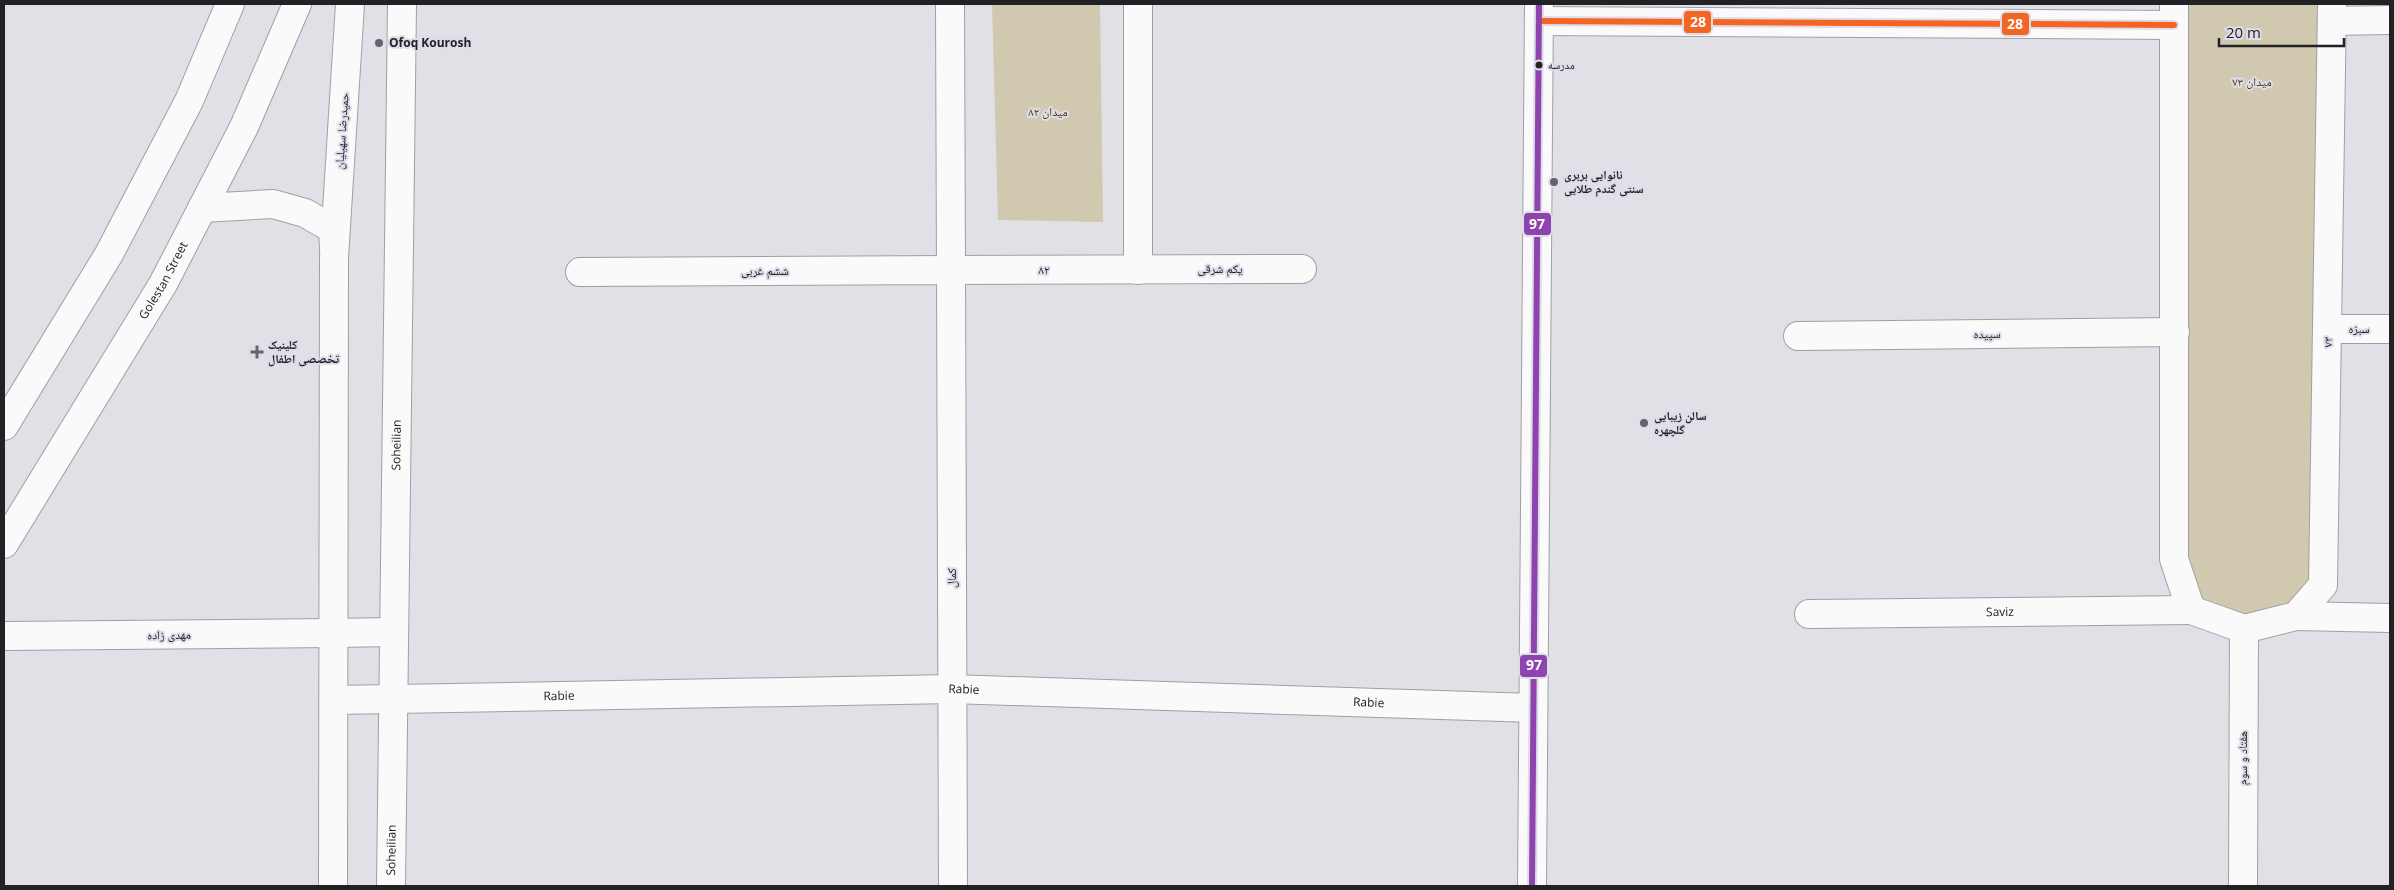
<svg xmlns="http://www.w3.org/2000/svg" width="2394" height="890" font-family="'Open Sans','Noto Naskh Arabic',sans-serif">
  <rect width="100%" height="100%" fill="#e1e0e6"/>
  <path fill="#d0c8af" d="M992,4h108l3,218 -105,-2z
    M2174,4h158l-9,581 -79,44 -53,-19 -17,-51z"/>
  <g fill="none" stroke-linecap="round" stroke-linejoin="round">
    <defs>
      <g id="minor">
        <path d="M950,4l1,266 351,-1"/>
        <path d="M1138,4v266"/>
        <path d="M2174,4v555l17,51 53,19"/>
        <path d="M1539,21l635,4"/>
        <path d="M2332,21l58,-1"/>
        <path d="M580,272l371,-2 2,616"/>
        <path d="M2328,329h62"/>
        <path d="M1798,336l377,-4"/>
        <path id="s1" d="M1809,614l382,-4"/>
        <path d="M2296,616l94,2"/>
        <path d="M2244,629l52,-13 27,-31 9,-581"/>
        <path d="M4,636l330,-3"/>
        <path id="s2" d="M394,699l558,-10 581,19"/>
        <path d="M2243,886l1,-257"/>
      </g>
      <g id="major">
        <path d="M202,208l71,-4 32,9 28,16 1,20"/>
        <path d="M4,426l105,-172 80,-153 41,-97"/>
        <path id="s3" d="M4,544l159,-260 81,-157 53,-123"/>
        <path d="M334,633l59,-1"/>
        <path d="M334,700l60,-1"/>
        <path d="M333,886l1,-628 16,-254"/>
        <path id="s4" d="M391,886l11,-882"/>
        <path d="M1532,886l7,-882"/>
      </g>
    </defs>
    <use href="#minor" stroke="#a09fa5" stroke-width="30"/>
    <use href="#major" stroke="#a09fa5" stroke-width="30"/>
    <use href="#minor" stroke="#fafafb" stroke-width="28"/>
    <use href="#major" stroke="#fafafb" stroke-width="28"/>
    <defs>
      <path id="bus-1" d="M1539,21l635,4"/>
      <path id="bus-2" d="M1532,886l7,-882"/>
    </defs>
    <use href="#bus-1" stroke="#dfdcea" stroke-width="10"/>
    <use href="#bus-2" stroke="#dfdcea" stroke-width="10"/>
    <use href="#bus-1" stroke="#f26522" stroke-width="6"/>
    <use href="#bus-2" stroke="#8e44ad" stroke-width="6"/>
  </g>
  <g fill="#656469" stroke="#dfdcea" stroke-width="2">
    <circle cx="379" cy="43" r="5"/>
    <circle cx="1554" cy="182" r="5"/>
    <path d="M254.5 344.5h5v5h5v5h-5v5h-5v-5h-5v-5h5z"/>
    <circle cx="1644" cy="423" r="5"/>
  </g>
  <circle fill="#222126" stroke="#dfdcea" stroke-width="2" cx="1539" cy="65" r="4.5"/>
  <g text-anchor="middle" stroke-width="4" stroke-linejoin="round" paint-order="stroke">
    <g font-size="11" fill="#222126" stroke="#dfdcea" text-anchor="start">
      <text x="1548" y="69">مدرسه</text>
    </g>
    <g font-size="12" font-weight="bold" fill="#222126" stroke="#dfdcea" text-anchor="start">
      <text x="389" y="47">Ofoq Kourosh</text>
      <text x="1564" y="179">نانوایی بربری<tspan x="1564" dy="14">سنتی گندم طلایی</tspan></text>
      <text x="268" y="349">کلینیک<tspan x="268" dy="14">تخصصی اطفال</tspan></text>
      <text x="1654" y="420">سالن زیبایی<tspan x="1654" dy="14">گلچهره</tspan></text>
    </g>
    <g font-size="12" fill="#483d0d" stroke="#dfdcea">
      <text x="2252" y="86">میدان ۷۳</text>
      <text x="1048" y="116">میدان ۸۲</text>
    </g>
    <g font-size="12" fill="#222126" stroke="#dfdcea">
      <text transform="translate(342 131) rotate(-86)" y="4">حمیدرضا سهیلیان</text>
      <text x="1220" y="273">یکم شرقی</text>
      <text x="1044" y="274">۸۲</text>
      <text x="765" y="275">ششم غربی</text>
      <text dy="4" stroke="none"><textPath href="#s3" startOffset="308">Golestan Street</textPath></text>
      <text x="2359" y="333">سبزه</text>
      <text transform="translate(1987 334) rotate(-1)" y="4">سپیده</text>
      <text transform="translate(2328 342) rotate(-89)" y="4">۷۳</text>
      <text dy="4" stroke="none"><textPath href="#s4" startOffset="441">Soheilian</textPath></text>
      <text transform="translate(952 578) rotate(-90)" y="4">کمال</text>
      <text dy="4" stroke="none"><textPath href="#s1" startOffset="191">Saviz</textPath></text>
      <text transform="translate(169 635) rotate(-1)" y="4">مهدی زاده</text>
      <text dy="4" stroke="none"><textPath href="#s2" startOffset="570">Rabie</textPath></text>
      <text dy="4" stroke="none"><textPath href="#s2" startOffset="165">Rabie</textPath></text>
      <text dy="4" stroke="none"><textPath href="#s2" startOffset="975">Rabie</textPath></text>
      <text transform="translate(2243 758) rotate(-90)" y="4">هفتاد و سوم</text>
      <text dy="4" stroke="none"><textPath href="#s4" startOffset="36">Soheilian</textPath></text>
    </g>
  </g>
  <g stroke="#dfdcea" stroke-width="2">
    <rect x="1683" y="10" width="29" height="24" rx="5" fill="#f26522"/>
    <rect x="2001" y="12" width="29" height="24" rx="5" fill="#f26522"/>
    <rect x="1523" y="212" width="29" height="24" rx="5" fill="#8e44ad"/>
    <rect x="1519" y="654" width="29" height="24" rx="5" fill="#8e44ad"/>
  </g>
  <g font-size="14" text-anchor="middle" font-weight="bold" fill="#fff">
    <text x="1698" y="27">28</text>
    <text x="2015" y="29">28</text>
    <text x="1537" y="229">97</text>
    <text x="1534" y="670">97</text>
  </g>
  <rect width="2394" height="890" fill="none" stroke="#222126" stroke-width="10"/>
  <path d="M2219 38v8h125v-8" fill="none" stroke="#222126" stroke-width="2.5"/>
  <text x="2226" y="38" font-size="15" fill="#222126" stroke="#dfdcea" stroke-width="4" paint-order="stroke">20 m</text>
</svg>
